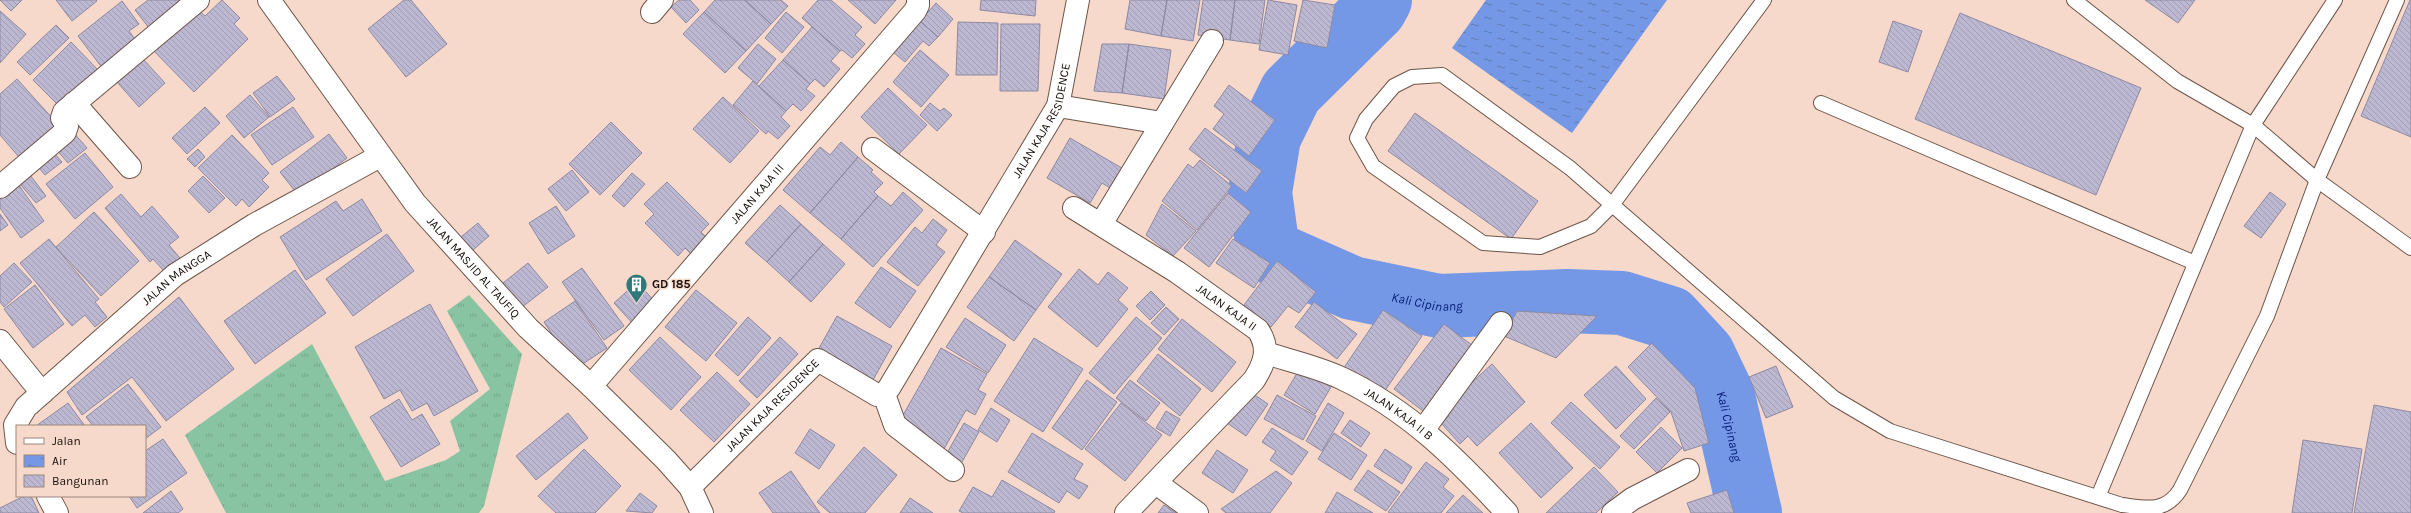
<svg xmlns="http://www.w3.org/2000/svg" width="2411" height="513" font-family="Karla,sans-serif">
  <defs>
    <pattern id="grass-tufts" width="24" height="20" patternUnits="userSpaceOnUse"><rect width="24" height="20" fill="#88c4a1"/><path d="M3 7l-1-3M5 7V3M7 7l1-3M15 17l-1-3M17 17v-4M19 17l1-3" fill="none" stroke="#75a789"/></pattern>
    <pattern id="water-ripples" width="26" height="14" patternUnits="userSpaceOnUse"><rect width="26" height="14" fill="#7497e6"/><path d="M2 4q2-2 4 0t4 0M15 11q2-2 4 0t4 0" fill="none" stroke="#5e7ab8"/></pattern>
    <pattern id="building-back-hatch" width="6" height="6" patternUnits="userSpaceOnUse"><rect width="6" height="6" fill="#bcb8d2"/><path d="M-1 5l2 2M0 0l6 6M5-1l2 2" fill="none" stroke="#a19db3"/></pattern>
  </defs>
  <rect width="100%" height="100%" fill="#f6d9cb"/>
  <path fill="url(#grass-tufts)" d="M469,295l53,59 -38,152 -5,7h-253l-41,-78 127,-91 73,137 61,-21 14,-9 -10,-30 40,-32 -43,-78z"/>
  <path fill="url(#water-ripples)" d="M1486,0h181l-95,133 -120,-85z"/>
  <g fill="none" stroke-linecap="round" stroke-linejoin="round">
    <path stroke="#7497e6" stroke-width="64" id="s1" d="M1380,0l-5,9 -84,83 -22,45 -9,55 8,59 84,37 87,18 128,-5 55,2 48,15 33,36 20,42 27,117"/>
  </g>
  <path fill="url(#building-back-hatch)" stroke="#8e89a3" d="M0,0h22l-11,11z
    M56,0h40l1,1 -25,20z
    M148,0h45l-40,33 -18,-23z
    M222,0l18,18 -6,6 14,15 -54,53 -43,-44 43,-42 11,10z
    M404,0h7l36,44 -41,33 -38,-48z
    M679,0h11l9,10 -13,13 -15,-16z
    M715,0h30l26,24 -25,27 -42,-39z
    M745,0h36l7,6 -17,18z
    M818,0h13l31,27 -7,8 10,9 -13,14 -10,-8 -2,1 -38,-33z
    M848,0h48l-21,24z
    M981,0h55l-1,16 -55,-6z
    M1130,0h37l-6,36 -36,-7z
    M1167,0h33l-7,41 -32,-5z
    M1203,0h32l-5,40 -32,-5z
    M1235,0h30l-6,44 -29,-4z
    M1268,0l29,5 -9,50 -29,-5z
    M1303,0l32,5 -8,43 -33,-7z
    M2145,0h50l-17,23z
    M2410,0h1v137l-50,-21z
    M122,1l17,23 -10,7 8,11 -34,27 -25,-33z
    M936,3l17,16 -15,18 -18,-16z
    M0,11l26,23 -26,29z
    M704,12l42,39 -21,22 -42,-39z
    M786,12l18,15 -22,26 -17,-15z
    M1960,13l181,75 -45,107 -181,-76z
    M920,21l18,16 -9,9 -6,-5 -18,21 -12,-10z
    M1893,21l29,10 -14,41 -29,-10z
    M958,22l40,1 -1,52h-41z
    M1001,24h39l-2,67h-38z
    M56,25l13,13 -39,37 -13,-13z
    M812,27l28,24 -9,10 9,8 -16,18 -9,-8 -5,5 -27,-24z
    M71,42l29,30 -37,38 -30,-30z
    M758,44l18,15 -19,25 -19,-16z
    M1102,44h27l-7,49 -28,-2z
    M1129,44l42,6 -7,49 -42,-6z
    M920,50l29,25 -28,32 -28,-25z
    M143,59l22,24 -26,24 -22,-25z
    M783,60l27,24 -4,5 9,7 -14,15 -8,-7 -7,7 -27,-25z
    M277,76l18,23 -25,18 -17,-24z
    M17,79l46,51 -38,34 -25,-29v-41z
    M753,81l33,30 -5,6 9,9 -12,13 -10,-8 -2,3 -33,-29z
    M1229,85l46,35 -26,36 -36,-27 11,-15 -10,-8z
    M888,88l39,37 -28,29 -38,-37z
    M250,95l19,22 -25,21 -18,-22z
    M723,97l36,34 -29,32 -37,-34z
    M930,103l10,8 4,-3 8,7 -15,16 -17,-16z
    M205,107l15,16 -33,31 -15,-16z
    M293,107l21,30 -42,28 -21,-30z
    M1415,113l123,88 -27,38 -123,-88z
    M611,122l31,31 -42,42 -31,-31z
    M1205,128l57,43 -16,22 -57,-44z
    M73,132l14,16 -19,15 -13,-15z
    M329,134l18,24 -49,37 -18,-23z
    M232,135l37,38 -7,7 7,7 -20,20 -7,-8 -6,7 -38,-38z
    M1070,138l57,33 -12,20 -13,-8 -12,20 -43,-25z
    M841,142l17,15 -48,56 -27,-23 37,-43 10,8z
    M198,149l7,8 -10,10 -8,-8z
    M54,153l8,9 -17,13 -8,-9z
    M85,153l28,34 -38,32 -29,-35z
    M858,157l15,13 -2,2 12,11 -9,9 4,4 -37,43 -31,-26z
    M1200,160l32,26 -35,44 -35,-29 26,-37 5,4z
    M572,170l17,22 -23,19 -18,-22z
    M632,173l13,11 -21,23 -12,-11z
    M30,175l16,21 -10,7 -16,-19z
    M203,176l22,22 -16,15 -21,-22z
    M667,182l42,42 -8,8 7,7 -16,16 -7,-7 -7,8 -33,-33 9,-9 -10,-10z
    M18,184l26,37 -23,17 -21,-30v-12z
    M903,192l20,18 -50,57 -32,-28 37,-43 13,10z
    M2270,192l16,12 -25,34 -17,-12z
    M1228,193l23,19 -42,55 -25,-19z
    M121,194l20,23 11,-11 27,31 -10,8 11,13 -16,13 -11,-12 -3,3 -45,-54z
    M362,199l20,32 -76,49 -26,-43 56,-36 7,10z
    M1162,204l34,27 -23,25 -27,-21z
    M780,205l21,19 -34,38 -22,-19z
    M556,206l19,30 -27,18 -19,-31z
    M94,212l45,49 -38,35 -45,-49z
    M0,214l8,11 -8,6z
    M933,219l14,11 -11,15 9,7 -27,34 -31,-24 28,-35 7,6z
    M478,223l11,13 -16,14 -12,-13z
    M801,224l22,20 -34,38 -22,-20z
    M387,234l27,37 -61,45 -27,-37z
    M49,239l50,60 -4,3 12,15 -12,10 -10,-12 -13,11 -52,-63z
    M1233,239l37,24 -16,25 -38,-25z
    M1015,240l47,34 -26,36 -47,-33z
    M823,244l22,20 -34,38 -22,-20z
    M1277,261l39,31 -17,21 -11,-7 -17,21 -27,-22z
    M14,263l18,19 -28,25 -4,-5v-26z
    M528,263l20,24 -31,24 -19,-24z
    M881,267l35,24 -26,37 -35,-25z
    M582,268l42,58 -20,14 -42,-58z
    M1079,269l19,16 10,-13 20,16 -10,12 10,9 -31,38 -49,-40z
    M295,270l31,43 -71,51 -31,-43z
    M989,277l47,33 -22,31 -47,-34z
    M637,282l21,23 -23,21 -21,-23z
    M35,285l29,39 -31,24 -29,-39z
    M696,290l41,33 -31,38 -41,-34z
    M1151,291l14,14 -15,15 -14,-14z
    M179,297l55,72 -68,52 -34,-44 -50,38 -15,-23z
    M575,301l32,47 -32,21 -31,-47z
    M1314,302l43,32 -20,25 -42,-32z
    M430,304l48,87 -44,25 -7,-13 -15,8 -12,-21 -16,9 -29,-52z
    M1166,307l13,12 -15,16 -13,-12z
    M1383,310l39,26 -40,59 -39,-26z
    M1517,311l80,5 -41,42 -52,-22z
    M837,316l55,30 -19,34 -55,-30z
    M748,317l23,21 -33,38 -23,-21z
    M1136,317l26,21 -48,56 -25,-21z
    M965,318l41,27 -18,28 -42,-26z
    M1182,319l54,43 -24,30 -54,-43z
    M1444,324l33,25 -50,65 -33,-25z
    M660,337l41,40 -30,33 -42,-40z
    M780,337l18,17 -41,44 -18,-17z
    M1034,338l49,31 -40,63 -49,-31z
    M1652,343l43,45 14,55 -25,8 -13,-39 -43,-45z
    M941,348l46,26 -9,16 8,4 -11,21 -9,-5 -22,39 -46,-25z
    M1158,354l43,35 -21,27 -43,-35z
    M1492,364l33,38 -48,44 -9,-10 -8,8 -19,-21 8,-7 -6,-7z
    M1302,365l32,17 -19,32 -31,-19z
    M1616,366l30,33 -30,30 -32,-34z
    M1776,366l17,41 -27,11 -17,-41z
    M717,372l33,32 -36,38 -34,-32z
    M1087,380l30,22 -35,48 -30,-22z
    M1130,380l30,23 -14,18 -30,-23z
    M128,384l33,43 -16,12v-13h-52l-7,-9z
    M1249,391l19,13 -22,32 -19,-13z
    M1277,395l39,21 -13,24 -39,-21z
    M1656,398l14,14 -36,37 -14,-13z
    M399,399l13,21 10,-6 18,30 -39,23 -31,-50z
    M1571,402l49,45 -20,22 -49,-46z
    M68,403l17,23h-49z
    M1121,403l41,32 -37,46 -40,-32z
    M1328,403l16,10 -22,38 -16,-10z
    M2374,405l37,7v101h-57z
    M991,408l19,12 -13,22 -19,-12z
    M1166,411l14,8 -10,17 -14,-8z
    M568,413l20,25 -52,42 -20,-24z
    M1350,420l20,13 -9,14 -20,-14z
    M964,423l15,9 -21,37 -15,-9z
    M1531,423l42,45 -32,30 -42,-45z
    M1661,427l21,21 -25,25 -21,-21z
    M1272,428l36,24 -16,23 -22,-15 6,-9 -14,-9z
    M810,429l25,16 -16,24 -24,-16z
    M1032,433l51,31 -9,15 14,7 -9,13 -12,-8 -8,12 -51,-31z
    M1334,433l33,22 -16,25 -33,-21z
    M163,439l24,34 -50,35 -8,-12h16v-45z
    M2303,440l59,9 -10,64h-60z
    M864,447l33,28 -32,38h-35l-13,-11z
    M584,449l37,37 -26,27h-39l-18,-17z
    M1385,449l27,18 -10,17 -28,-18z
    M1217,450l31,20 -15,23 -31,-20z
    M1426,462l23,17 -6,8 11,9 -13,17h-51l-2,-1z
    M1594,467l24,25 -22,21h-50z
    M1368,470l32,22 -14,19 -32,-21z
    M791,471l29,42h-47l-14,-20z
    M1276,471l16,12 -22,30h-44l-5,-4z
    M1002,480l53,31 -1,2h-91l-4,-2 14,-24 19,10z
    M1727,490l7,23h-43l-4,-10z
    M171,491l12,18 -5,4h-35z
    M1337,492l36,21h-48z
    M640,493l17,13 -5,7 -26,-2z
    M1463,495l20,18h-37z
    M24,496h7l8,17h-39v-5z
    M910,498l23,15h-33z
    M1164,505l12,8h-18z"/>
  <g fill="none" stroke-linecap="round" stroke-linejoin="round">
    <defs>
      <path id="service" d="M1764,0l-152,205 -21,21 -51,21 -57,-4 -110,-77 -16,-28 9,-19 28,-33 18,-9 30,-2 128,93 264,230 56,33 232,74c25,3 43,8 58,-15l87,-174 50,-136 80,-180
        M2074,0l103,81 76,44 64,55 94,68
        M1821,103l374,160
        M2098,497l155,-372 82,-125"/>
      <g id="minor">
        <path d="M652,12l10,-12"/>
        <path d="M74,103l56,64"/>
        <path d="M1058,106l104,17"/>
        <path d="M873,149l111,83"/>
        <path d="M0,187l65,-55 2,-6 -5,-8 2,-6 134,-112"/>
        <path id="s2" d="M1074,208l103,64 81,58c12,18 7,33 -4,50l-128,133"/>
        <path d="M1101,224l111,-183"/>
        <path d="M0,341l42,52"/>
        <path id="s3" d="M1266,353c24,8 52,14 75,25 68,32 116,81 166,135"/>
        <path id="s4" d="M591,386l324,-375 3,-6v-5"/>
        <path d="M884,394l11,31 58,45"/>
        <path d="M1424,429l77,-106"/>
        <path id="s5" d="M17,443l-2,-18 11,-18 149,-132 79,-50 126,-69"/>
        <path d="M1156,483l41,30"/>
        <path id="s6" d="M690,487l128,-127 59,35 7,-1 5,-6 169,-282 20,-106"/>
        <path d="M48,496l9,17"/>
        <path d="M1613,513l19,-14 56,-29"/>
      </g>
      <g id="tertiary">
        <path id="s7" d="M269,0l146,203 113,125 63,58 75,74 24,27 12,26"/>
      </g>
    </defs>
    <use href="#service" stroke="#6d5549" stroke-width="16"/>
    <use href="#minor" stroke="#6d5549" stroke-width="24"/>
    <use href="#tertiary" stroke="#6d5549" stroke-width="24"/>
    <use href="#service" stroke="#fff" stroke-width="14"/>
    <use href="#minor" stroke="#fff" stroke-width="22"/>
    <use href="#tertiary" stroke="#fff" stroke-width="22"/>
  </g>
  <defs>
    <symbol id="building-pin" viewBox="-11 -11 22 30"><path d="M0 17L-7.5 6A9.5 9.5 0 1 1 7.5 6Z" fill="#30797b" stroke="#f6d9cb"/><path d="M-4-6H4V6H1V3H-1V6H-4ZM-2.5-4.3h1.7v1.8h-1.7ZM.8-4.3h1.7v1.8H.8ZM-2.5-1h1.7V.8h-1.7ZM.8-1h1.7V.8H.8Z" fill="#fff"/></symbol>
  </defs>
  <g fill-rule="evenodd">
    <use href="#building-pin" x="624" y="272" width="25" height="34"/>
  </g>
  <g text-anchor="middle" stroke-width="3" stroke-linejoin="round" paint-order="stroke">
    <g font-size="12" fill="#160c08" stroke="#f6d9cb">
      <text dy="4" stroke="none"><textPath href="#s6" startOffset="573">JALAN KAJA RESIDENCE</textPath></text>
      <text dy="4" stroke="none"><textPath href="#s4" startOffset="254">JALAN KAJA III</textPath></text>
      <text dy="4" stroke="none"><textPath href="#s7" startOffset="337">JALAN MASJID AL TAUFIQ</textPath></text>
      <text dy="4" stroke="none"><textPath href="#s5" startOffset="238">JALAN MANGGA</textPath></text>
      <text dy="4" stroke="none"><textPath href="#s2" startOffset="182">JALAN KAJA II</textPath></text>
      <text dy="4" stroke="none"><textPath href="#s6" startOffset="116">JALAN KAJA RESIDENCE</textPath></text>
      <text dy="4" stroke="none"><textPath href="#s3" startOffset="147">JALAN KAJA II B</textPath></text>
    </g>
    <g font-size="12" font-weight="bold" fill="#160c08" stroke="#f6d9cb" text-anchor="start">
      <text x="652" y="288">GD 185</text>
    </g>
    <g font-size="13" font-style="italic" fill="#051c76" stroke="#f6d9cb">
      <text dy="5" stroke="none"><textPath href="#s1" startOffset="462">Kali Cipinang</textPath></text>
      <text dy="5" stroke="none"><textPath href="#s1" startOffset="834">Kali Cipinang</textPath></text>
    </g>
  </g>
  <rect x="16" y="425" width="130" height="72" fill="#f6d9cb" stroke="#9c877d"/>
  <rect x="24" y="438" width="20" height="6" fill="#ffffff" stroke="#9c877d"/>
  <text x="52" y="445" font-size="12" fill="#160c08">Jalan</text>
  <rect x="24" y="455" width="20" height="12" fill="url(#water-ripples)" stroke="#9c877d"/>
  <text x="52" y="465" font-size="12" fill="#160c08">Air</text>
  <rect x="24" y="475" width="20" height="12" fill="url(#building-back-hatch)" stroke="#9c877d"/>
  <text x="52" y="485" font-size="12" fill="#160c08">Bangunan</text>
</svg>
